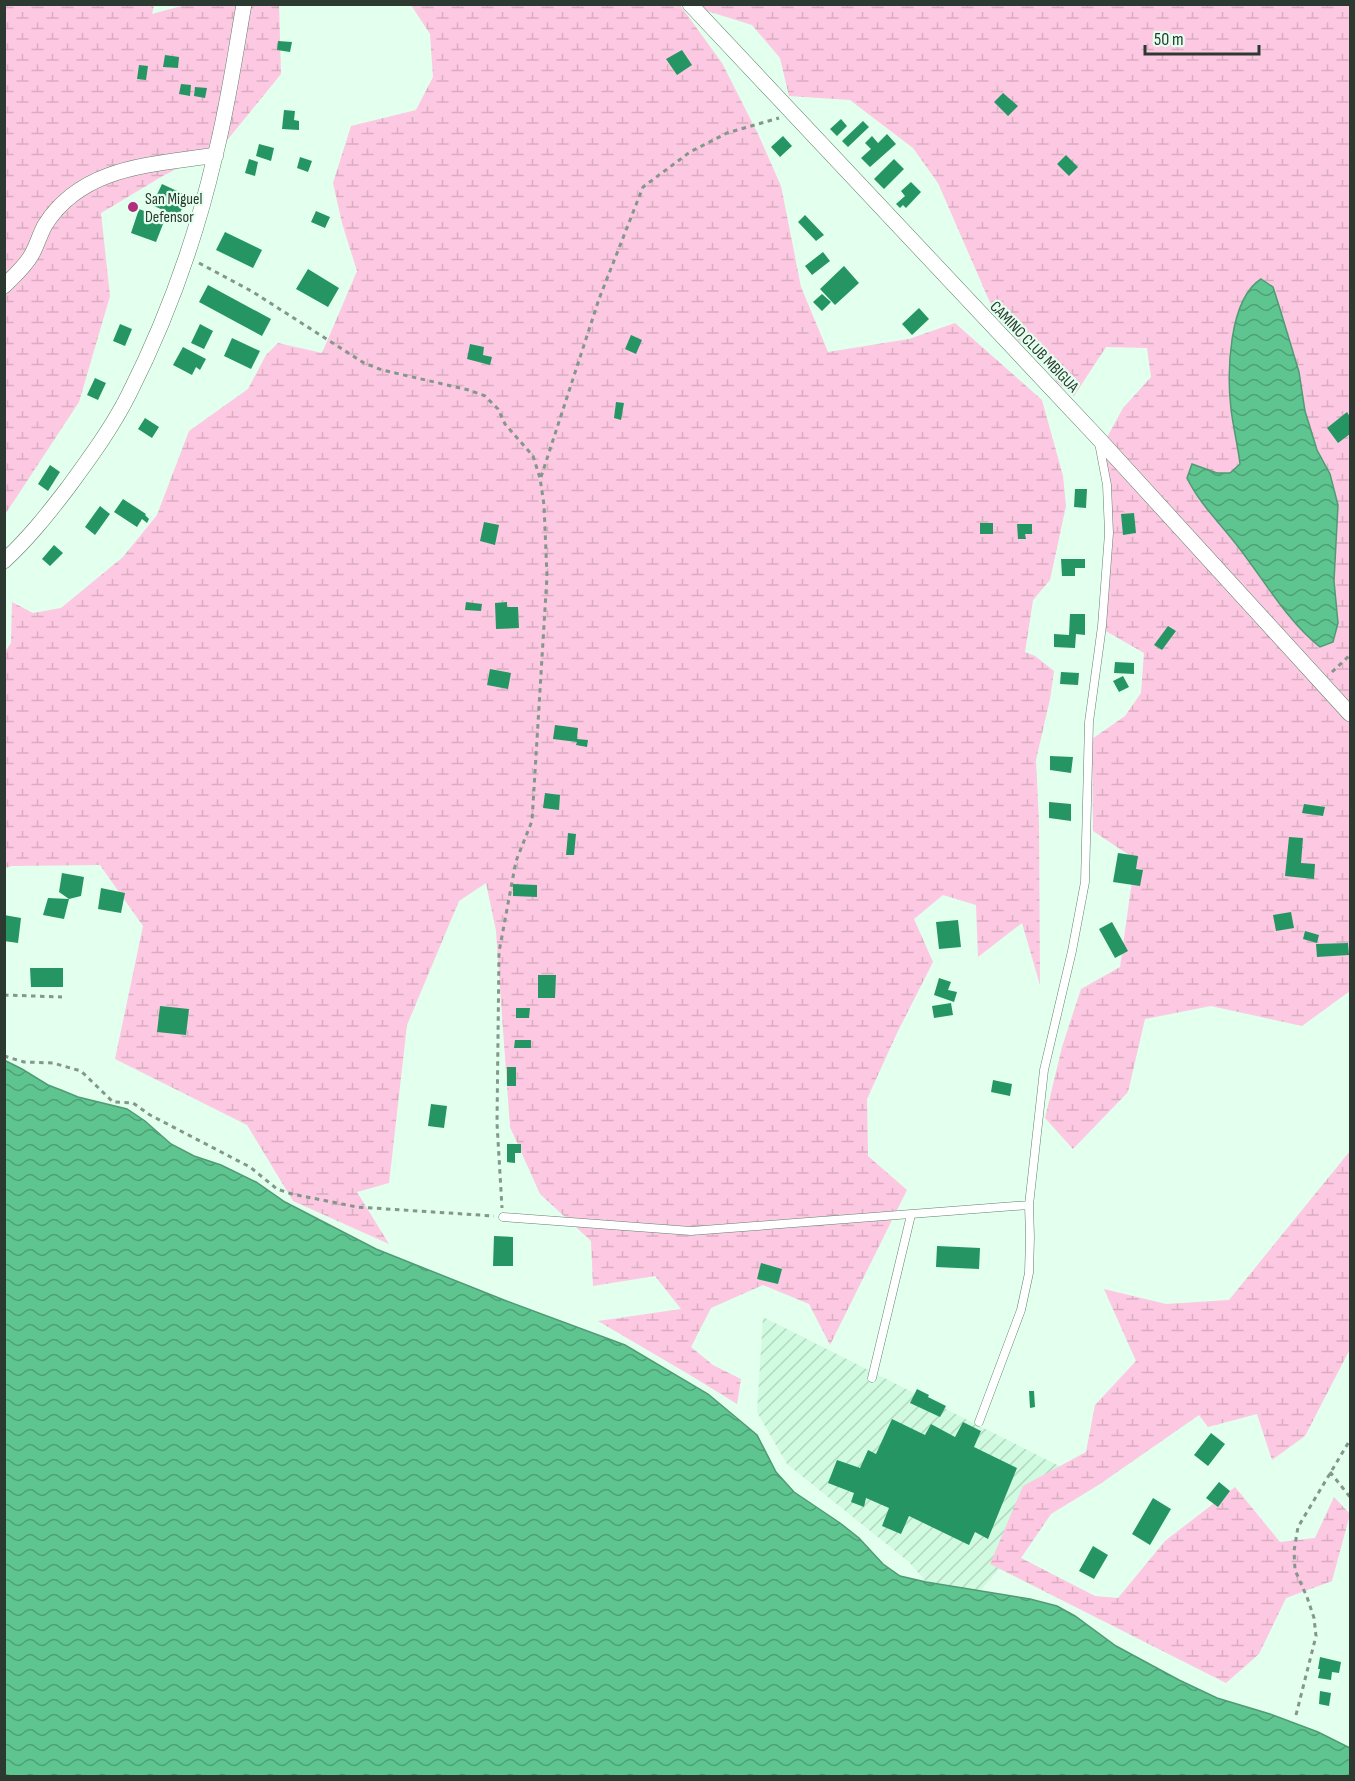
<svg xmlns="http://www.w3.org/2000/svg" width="1355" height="1781" font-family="'Sofia Sans Condensed',sans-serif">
  <defs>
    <pattern id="industrial-furrows" width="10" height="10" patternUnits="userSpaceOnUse" patternTransform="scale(1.5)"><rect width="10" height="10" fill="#d0fbe1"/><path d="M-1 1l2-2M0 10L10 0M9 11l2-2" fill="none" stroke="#b3d8c2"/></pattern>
    <pattern id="wetland-marsh" width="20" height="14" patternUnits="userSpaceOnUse" patternTransform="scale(1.5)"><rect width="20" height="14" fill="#fdc8e1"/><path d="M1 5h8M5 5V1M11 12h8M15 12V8" fill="none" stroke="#d9adc2"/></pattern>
    <pattern id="water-waves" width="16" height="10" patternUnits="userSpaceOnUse" patternTransform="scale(1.5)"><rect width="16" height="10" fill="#5ec590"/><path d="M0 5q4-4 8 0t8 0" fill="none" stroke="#4ea176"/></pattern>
  </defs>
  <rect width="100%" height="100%" fill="#e3ffee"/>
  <path fill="url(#industrial-furrows)" d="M763,1317l318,160 -110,124 -44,-18 -18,-21 -122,-98 -30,-52z"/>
  <path fill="url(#wetland-marsh)" d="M5,5h149l-2,9 33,-9h94l2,69 -57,70 -63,33 -60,36 9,83 -31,106 -71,108 -3,3z
    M411,5h269l42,58 36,71 23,52 20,101 27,65 81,-13 46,-16 87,77 21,76 3,30 -16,74 -17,20 -8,52 10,4 19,15 -4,28 -14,61 3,63 1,162 -18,-62 -44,34 -2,-52 -33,-10 -29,24 19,43 -36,71 -30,66 1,57 39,34 -77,155 -21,-41 -46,-19 -52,23 -20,39 22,18 28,14 -4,25 -47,-29 -92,-54 83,-12 -26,-33 -62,10 -2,-45 -51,-47 -30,-67 -14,-196 -10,-48 -27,18 -52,124 -18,158 -32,9 32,52 -96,-43 -46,-76 -132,-66 28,-133 -43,-61 -88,1 -7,2 -1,-215 7,-10 1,-41 21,11 28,-5 62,-51 34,-42 32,-84 59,-42 18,-34 12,-12 44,10 35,-82 -15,-48 -9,-40 18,-57 65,-16 17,-33 -3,-43z
    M688,5h662v986l-48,35 -91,-20 -66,13 -17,73 -55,57 -28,-31 17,-71 19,-58 39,-22 15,-108 -42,-28 -1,-92 33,-23 16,-23 3,-40 -40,-23 5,-99 -7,-70 3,-20 18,-33 28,-31 -4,-29 -41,-1 -32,49 -18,-15 -15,-33 -21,-6 -25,-28 -57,-131 -25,-35 -63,-48 -61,-4 -9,-38 -28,-33z
    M1350,1151v198l-45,87 -33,24 -15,-46 -49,13 -9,-12 -99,69 -49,30 -30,44 74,38 23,2 47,-57 70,-54 45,55 35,-4 19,-41 16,17 -18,67 -46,17 -27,56 -33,29 -236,-119 33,-78 63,-34 9,-47 41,-44 -32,-72 62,15 63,-4z"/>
  <path fill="url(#water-waves)" stroke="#4f9b74" stroke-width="1.5" d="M1261,279l12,8 7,22 19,63 6,39 12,39 13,24 8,31 -4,76 4,42 -5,19 -13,5c-34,-27 -57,-69 -84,-103 -17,-22 -37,-41 -49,-66l5,-14 25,9h13l10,-9c-2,-18 -7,-37 -9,-55 -4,-35 -3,-109 30,-130z
    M4,1060l18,9 26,16 13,5 17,7 49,12 18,12 26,23 23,12 27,9 35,17 29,20 91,47 128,51 121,45 83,49 30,25 19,16 19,37 18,20 46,31 19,15 24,26 17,12 26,6 104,17 27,7 18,10 41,30 63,34 38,18 53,16 48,18 32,16v28h-1345z"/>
  <path fill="#259563" d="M278,41l14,1 -2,10 -13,-2z
    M682,50l10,15 -15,10 -11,-16z
    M165,55l14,2 -1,11 -15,-1z
    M139,65l9,1 -2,14 -9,-1z
    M181,84l10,1 -1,11 -11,-2z
    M195,87l12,1 -2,10 -11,-2z
    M1003,93l15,13 -10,10 -14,-14z
    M284,110l11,1 -1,9 5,1v9l-17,-1z
    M841,119l6,7 -10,10 -7,-7z
    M863,121l6,6 -21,20 -6,-6z
    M887,134l9,10 -26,23 -9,-9 10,-9 -6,-6 7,-7 6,7z
    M783,136l9,10 -12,11 -9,-10z
    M259,144l15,4 -3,13 -15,-5z
    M1066,155l12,12 -9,9 -12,-12z
    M300,157l12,4 -4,11 -11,-4z
    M249,159l9,3 -3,14 -10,-3z
    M894,159l10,10 -20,20 -10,-10z
    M911,182l10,10 -15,16 -3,-3 -3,3 -4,-4 9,-8 -4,-5z
    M162,184l26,12 -10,21 -26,-12z
    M139,209l26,10 -9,23 -25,-9z
    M316,211l14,6 -5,11 -14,-6z
    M805,215l19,20 -8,6 -18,-19z
    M225,232l37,18 -9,18 -37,-18z
    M823,252l7,9 -18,14 -7,-9z
    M844,266l15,17 -24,22 -15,-16z
    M308,269l31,19 -11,19 -32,-18z
    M208,285l63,34 -9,17 -63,-34z
    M822,294l9,8 -9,9 -9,-9z
    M919,308l10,11 -17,16 -10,-11z
    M120,324l12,5 -7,17 -12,-5z
    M200,324l13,7 -9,18 -13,-6z
    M631,335l11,5 -6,14 -11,-5z
    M232,338l28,13 -9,18 -27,-13z
    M470,344l14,3 -1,8 9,2 -2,8 -23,-6z
    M183,347l23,12 -6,11 -4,-3 -4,8 -19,-10z
    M95,378l11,5 -8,17 -11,-5z
    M616,402l8,1 -3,17 -7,-2z
    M1347,412l3,5v17l-12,9 -11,-15z
    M145,418l14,9 -7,11 -14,-9z
    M50,465l10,7 -12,19 -10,-7z
    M1075,489h12l-1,19 -12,-1z
    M123,499l23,15 -1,1 4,4 -2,4 -5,-4 -5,8 -23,-15z
    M100,506l10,8 -15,21 -10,-8z
    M1134,513l2,20 -13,2 -2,-21z
    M484,522l15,3 -4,20 -15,-4z
    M980,523h13v11h-13z
    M1017,524h15v10h-7l1,5h-8z
    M54,545l9,8 -13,13 -8,-7z
    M1061,559h24v9h-10v8h-13z
    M466,602l16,2 -1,7 -16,-1z
    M507,602v5h11l1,21 -23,1 -1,-26z
    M1070,614h15v21l-9,-1 -1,14 -21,-1v-13l15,1z
    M1168,626l8,5 -14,19 -8,-5z
    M1115,662l19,1v11l-20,-1z
    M490,669l21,4 -3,16 -21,-4z
    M1061,672l18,1 -1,12 -18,-1z
    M1123,676l6,11 -10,5 -6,-11z
    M555,725l23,3 -1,11 11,1 -1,7 -11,-2 1,-3 -24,-3z
    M1050,756l23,1 -2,16 -21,-3z
    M545,793l15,2 -1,15 -16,-2z
    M1049,802l22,2v17l-22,-3z
    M1304,804l21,3 -2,9 -21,-3z
    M568,833l8,1 -2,21h-8z
    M1289,837l14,1 -2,25 14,1 -1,15 -29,-3z
    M1118,853l20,3 -2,13 7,1 -3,16 -27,-4z
    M62,873l22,4 -3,19 -12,3 -5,20 -21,-4 5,-17 21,1 -10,-7z
    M513,884l24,1v12l-24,-1z
    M101,888l24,5 -4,20 -23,-4z
    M1291,912l3,16 -18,3 -3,-16z
    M4,915l17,3 -3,25 -14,-2z
    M958,920l3,27 -22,2 -3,-27z
    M1112,922l16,29 -13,7 -16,-29z
    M1305,931l14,4 -2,8 -14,-4z
    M1348,943l1,12 -32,2 -1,-13z
    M30,968h33v19h-32z
    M538,975h18l-1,23h-17z
    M939,978l12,4 -3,8 9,2 -3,10 -20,-7z
    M951,1003l2,12 -19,3 -2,-12z
    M160,1006l29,3 -3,26 -29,-3z
    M516,1008h14l-1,10h-13z
    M515,1040h16v8h-17z
    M507,1067h9v19h-9z
    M993,1080l19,4 -2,12 -19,-4z
    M431,1104l16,2 -3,22 -16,-2z
    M507,1144h14v9h-6v10l-8,-1z
    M494,1236l19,1v29h-20z
    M937,1246l43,2 -1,21 -43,-2z
    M761,1263l21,6 -4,15 -21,-5z
    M917,1389l12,6 -1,2 18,9 -6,11 -30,-14z
    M1029,1391h5l1,16 -5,1z
    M892,1419l33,16 6,-11 24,13 8,-15 18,9 -7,16 43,21 -29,71 -13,-7 -6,13 -60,-29 -8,18 -19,-8 7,-18 -23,-10 -2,9 -13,-5 3,-9 -26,-10 9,-23 23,8 8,-18 8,4z
    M1211,1433l14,11 -17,22 -14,-11z
    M1219,1482l11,9 -12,16 -12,-9z
    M1153,1498l18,11 -21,36 -18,-11z
    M1093,1546l15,9 -14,24 -15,-8z
    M1320,1657l21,5 -2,11 -7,-1 -1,8 -13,-2 2,-9h-2z
    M1320,1691l11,2 -2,13 -10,-2z"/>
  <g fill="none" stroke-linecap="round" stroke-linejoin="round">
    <defs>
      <path id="service" d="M503,1217l188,14 338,-26
        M872,1378l39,-163
        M979,1422l42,-112 8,-37 1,-36 -1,-32 15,-135 28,-119 13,-69 4,-160 13,-96 7,-93 -2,-48 -8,-42"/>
      <path id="minor" d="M690,4l408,434 252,276
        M4,286c10,-10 21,-19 28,-32 5,-9 8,-20 13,-29 38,-60 109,-60 171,-70
        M4,561c24,-22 43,-46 63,-72 22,-30 45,-61 62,-95 38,-75 67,-156 86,-238 13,-50 20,-101 29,-152"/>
    </defs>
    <use href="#service" stroke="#60806d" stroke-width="9"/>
    <use href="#minor" stroke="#60806d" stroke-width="16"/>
    <path stroke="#83978b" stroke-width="3" stroke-dasharray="4.5 4.5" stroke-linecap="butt" d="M199,263l54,29 111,71 18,7 87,20 16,6 13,13 7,15 28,32 7,22 4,27 3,71 -15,245 -16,40 -17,91 -2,171 5,85
      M541,477l58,-178 44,-112 47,-35 37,-19 52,-15
      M1332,672l18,-17
      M4,995l58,2
      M4,1056l20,6 29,1 28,8 32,31 20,1 17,12 100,52 27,22 15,5 65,13 137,9
      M1330,1472l20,25
      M1296,1715l20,-79 -2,-18 -7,-21 -12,-27 -1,-19 4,-24 52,-87"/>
    <use href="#service" stroke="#fff" stroke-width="8"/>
    <use href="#minor" stroke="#fff" stroke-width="15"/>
  </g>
  <circle fill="#af2f7c" stroke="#e3ffee" stroke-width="2" cx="133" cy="207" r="6"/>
  <g text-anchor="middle" stroke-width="4.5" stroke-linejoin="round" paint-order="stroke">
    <g font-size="16" fill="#2c3931" stroke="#e3ffee" text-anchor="start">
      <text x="145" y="204">San Miguel<tspan x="145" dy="18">Defensor</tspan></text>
    </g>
    <g font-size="16" fill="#2c3931" stroke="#e3ffee">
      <text transform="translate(1035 346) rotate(46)" y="6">CAMINO CLUB MBIGUA</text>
    </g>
  </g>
  <rect width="1355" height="1781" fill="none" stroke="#2c3931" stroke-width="12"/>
  <path d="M1145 45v9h114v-9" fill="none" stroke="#2c3931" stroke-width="3"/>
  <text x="1154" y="45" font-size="18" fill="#2c3931" stroke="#e3ffee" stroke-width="4.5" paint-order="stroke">50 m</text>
</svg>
